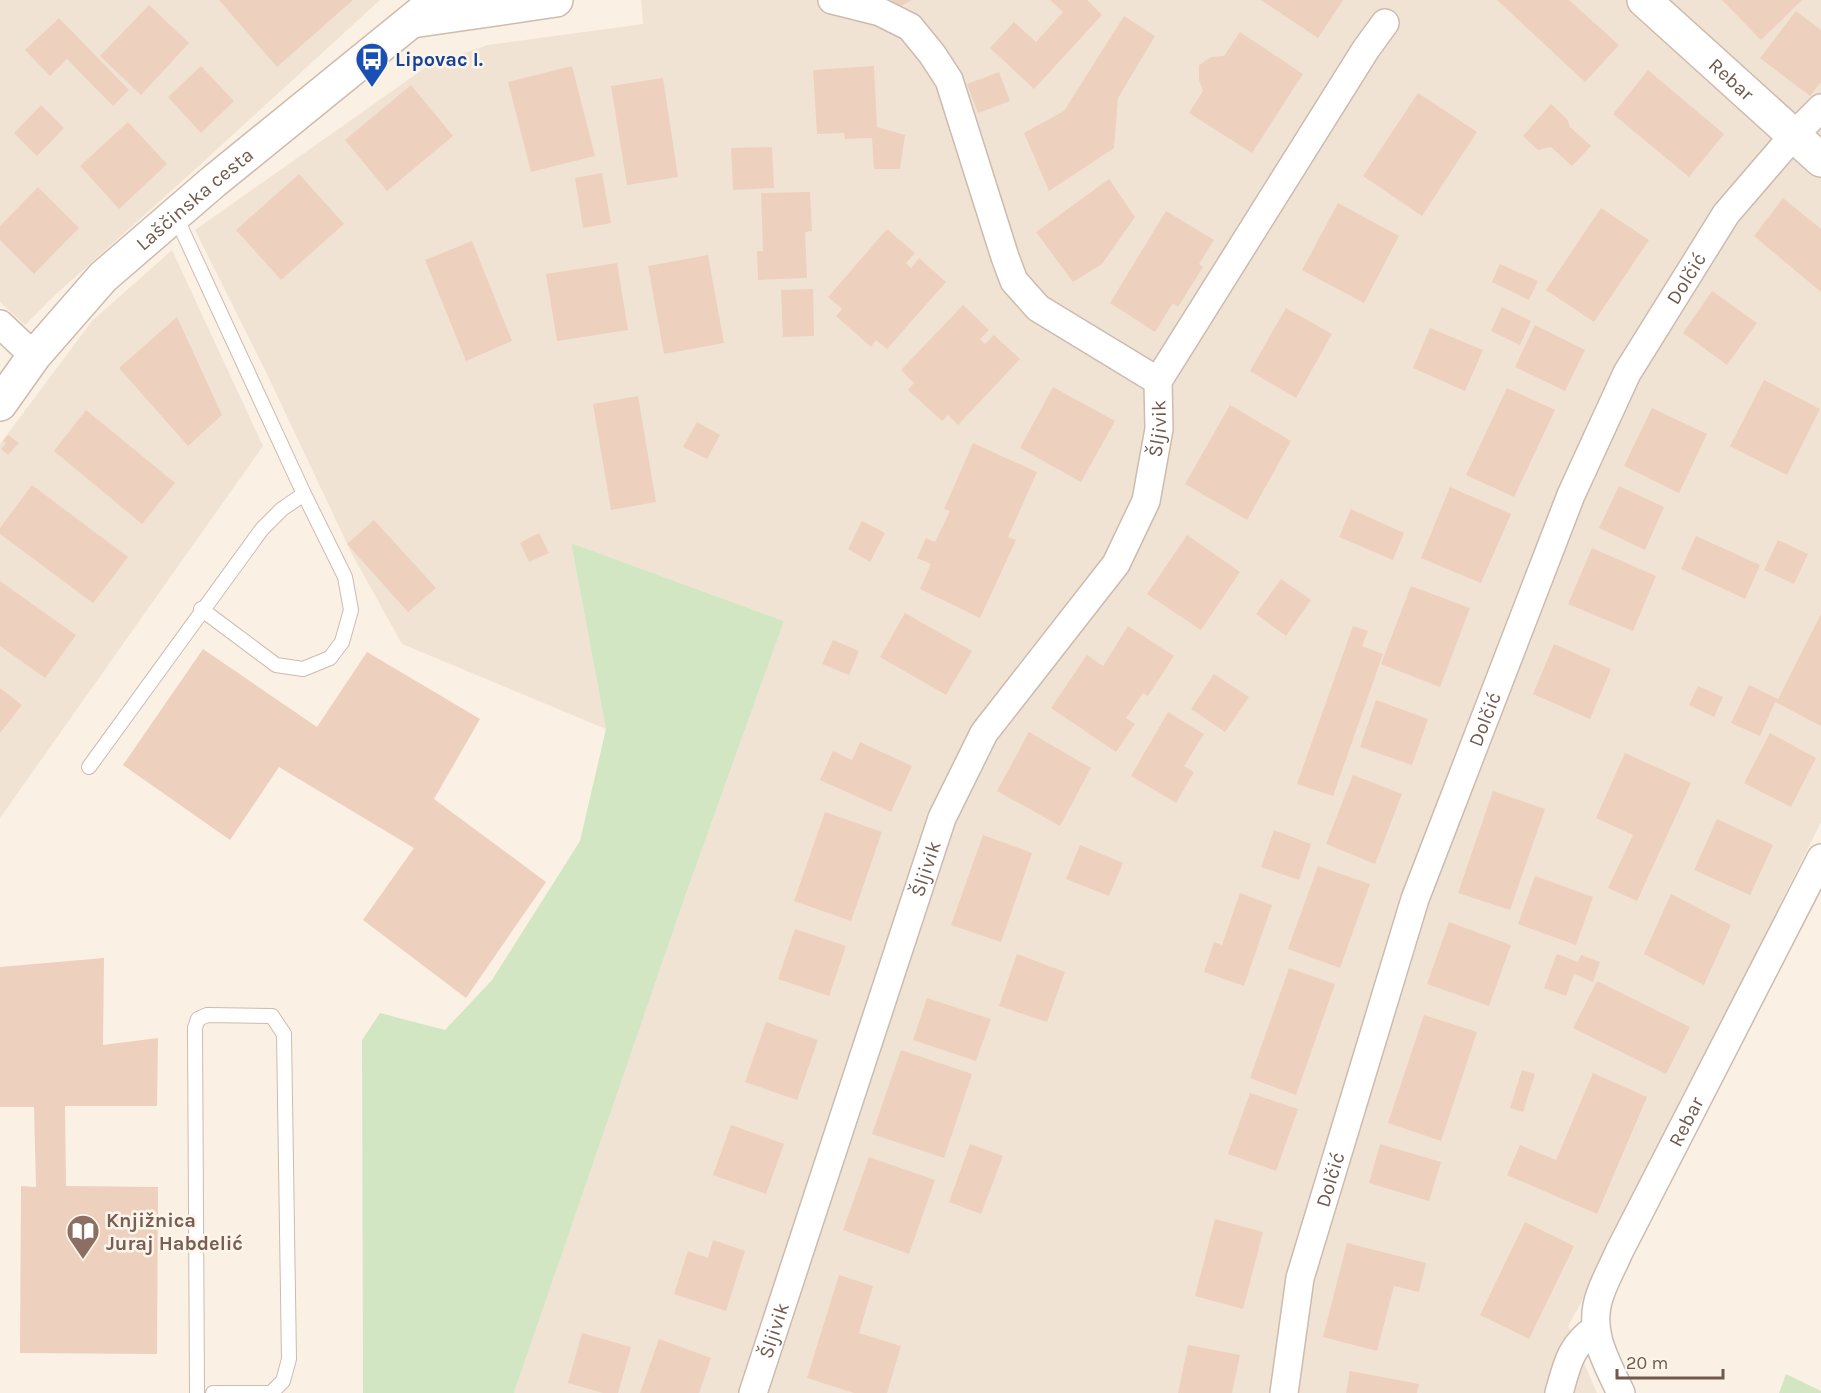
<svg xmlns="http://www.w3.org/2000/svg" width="1821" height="1393" font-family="Karla,sans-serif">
  <rect width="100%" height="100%" fill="#faf1e4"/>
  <path fill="#f1e3d3" d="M0,0h380l-190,174 -137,123 -28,28 -25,-23z
    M641,0h1180v822l-240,481 -13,23 29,67h-1083l173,-502 97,-270 -213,-78 35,186 -204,-85 -50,-90 -87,-184 -70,-140 234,-165 59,-20 155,-21z
    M172,250l91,196 -263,372v-374l92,-123z"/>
  <path fill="#d2e6c4" d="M571,543l213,78 -97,270 -173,502h-151l-1,-353 18,-27 65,17 47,-50 88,-139 26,-112z
    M1786,1374l35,17v2h-42z"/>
  <path fill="#edd0be" d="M219,0h134l-76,67z
    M891,0h21l-17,9z
    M1050,0h37l15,15 -68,74 -44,-41 24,-26 22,20 27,-30z
    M1261,0h82l-25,38z
    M1497,0h72l50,45 -34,37z
    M1722,0h80l-41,40z
    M149,5l40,38 -48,52 -41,-39z
    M1796,11l25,19v52l-11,14 -50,-38z
    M1124,16l31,20 -37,62 -4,50 -65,43 -25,-58 40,-22z
    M59,18l70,72 -16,16 -46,-47 -17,17 -25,-26z
    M1240,32l63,42 -51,79 -63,-40 14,-22 -4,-11v-15l12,-8 13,-1z
    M201,66l33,35 -33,32 -33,-36z
    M572,66l23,90 -64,16 -23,-90z
    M874,66l3,61 28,8 -5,34h-26l-2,-31 -27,1 -1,-6 -27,1 -4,-64z
    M1648,70l76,64 -35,43 -76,-63z
    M999,72l11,29 -32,12 -11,-29z
    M663,78l15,99 -51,8 -16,-99z
    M411,85l42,51 -66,55 -42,-51z
    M1418,93l59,39 -55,84 -59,-40z
    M1551,104l16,15 3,8 21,19 -19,20 -21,-19 -13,3 -15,-14z
    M41,105l23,23 -27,28 -23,-23z
    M128,122l39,42 -48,45 -39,-43z
    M772,147l2,41 -41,2 -2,-42z
    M602,173l9,50 -28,5 -8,-50z
    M299,174l45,50 -63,56 -45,-50z
    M1109,179l26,38 -33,47 -29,18 -37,-50z
    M38,187l41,41 -45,46 -34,-34v-14z
    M810,192l2,39 -7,1 2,46 -49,2 -1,-29h6l-2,-58z
    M1783,198l38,31v63l-67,-56z
    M1338,203l61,33 -35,67 -62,-33z
    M1601,208l48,32 -55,82 -48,-32z
    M1166,211l48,29 -15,24 4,3 -25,40 -5,-4 -18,29 -45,-29z
    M887,229l28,24 -9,10 5,5 8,-10 27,24 -59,67 -11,-9 -5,7 -35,-31 6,-7 -14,-12z
    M472,241l40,100 -46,20 -41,-101z
    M708,255l16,88 -60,11 -16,-88z
    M617,263l11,67 -71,11 -11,-67z
    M1500,264l38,17 -9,19 -37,-18z
    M813,289l1,47 -31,1 -2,-47z
    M1712,291l45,32 -30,42 -44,-32z
    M963,305l26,25 -9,9 5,5 9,-9 26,24 -62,66 -10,-10 -6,6 -34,-31 6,-7 -13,-13z
    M1502,307l29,14 -11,24 -29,-14z
    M1286,308l46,26 -36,64 -46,-27z
    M177,317l45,98 -34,31 -69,-78z
    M1535,325l50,25 -20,41 -50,-24z
    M1430,328l53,22 -18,41 -52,-23z
    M1764,380l56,29 -33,66 -57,-29z
    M1053,387l62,34 -34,61 -61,-34z
    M1507,388l48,22 -41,87 -48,-22z
    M638,396l18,106 -45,8 -18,-106z
    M1230,405l61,36 -44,79 -62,-36z
    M1652,408l55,26 -28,59 -55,-27z
    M86,410l89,73 -33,41 -88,-73z
    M697,422l23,13 -13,24 -24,-12z
    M8,435l11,8 -11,12 -7,-6 5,-6 -3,-2z
    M973,443l64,29 -29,65 8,3 -36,78 -60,-29 11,-25 -14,-6 9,-20 9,4 15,-31 -6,-2z
    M32,485l96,72 -35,46 -93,-69v-6z
    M1619,486l45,21 -19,43 -46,-22z
    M1450,487l61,27 -30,69 -60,-25z
    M1351,509l53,24 -11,27 -54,-23z
    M374,520l62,68 -28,24 -61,-68z
    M862,521l23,12 -15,29 -22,-13z
    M539,533l10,20 -20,9 -9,-19z
    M1187,535l53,37 -39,58 -54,-36z
    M1696,536l64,29 -15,34 -64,-30z
    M1778,540l30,14 -14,30 -30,-14z
    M1592,548l64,28 -23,55 -65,-27z
    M1281,579l30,21 -25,36 -30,-22z
    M0,581l76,54 -31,43 -45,-32z
    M1411,586l59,22 -30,79 -59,-23z
    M905,613l67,38 -26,44 -66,-38z
    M1821,614v112l-46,-24 -15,34 -29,-13 18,-38 29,14z
    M1128,626l46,30 -26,40 -5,-3 -17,25 9,6 -19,28 -65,-44 36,-53 16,11z
    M1353,626l15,5 -6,15 21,8 -50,142 -36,-12z
    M833,640l26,11 -10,24 -27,-11z
    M1554,644l57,25 -21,50 -57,-25z
    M203,649l114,78 50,-75 113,67 -46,80 112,83 -80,116 -103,-78 51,-72 -135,-81 -49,73 -107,-75z
    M1214,674l35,23 -24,35 -34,-23z
    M1698,686l25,11 -9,20 -25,-12z
    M0,688l22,17 -22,28z
    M1376,700l52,19 -16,46 -52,-18z
    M1168,712l36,22 -20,32 10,6 -18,31 -45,-27z
    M1029,732l62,36 -31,58 -63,-35z
    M1770,733l46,25 -25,49 -47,-24z
    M860,742l52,24 -21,46 -71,-32 13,-29 19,9z
    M1625,753l66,30 -54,118 -29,-13 25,-53 -37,-17z
    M1353,775l49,19 -27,70 -49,-20z
    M1493,791l52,18 -35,101 -52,-17z
    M825,812l57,20 -31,89 -57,-20z
    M1717,819l56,26 -23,50 -56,-25z
    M1274,830l37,14 -12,36 -38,-13z
    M983,835l49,18 -31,89 -50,-17z
    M1080,845l43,18 -14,33 -43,-17z
    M1318,866l52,18 -30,84 -52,-19z
    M1535,876l58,21 -17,48 -58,-21z
    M1240,893l32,12 -28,81 -40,-14 10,-30 8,3z
    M1671,894l60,31 -27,60 -60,-31z
    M1449,922l62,23 -22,61 -62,-22z
    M795,929l51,17 -17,50 -51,-17z
    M1017,954l48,18 -18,50 -48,-16z
    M1557,954l21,8 3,-7 19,7 -7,20 -19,-8 -8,22 -22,-8z
    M104,958l-1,87 55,-7 -1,68h-92l1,80 92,1 -1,167 -137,-1 1,-167 15,1 -2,-80h-34v-140z
    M1289,968l46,16 -39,111 -46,-17z
    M1597,981l93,46 -24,47 -93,-46z
    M927,998l64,21 -15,42 -63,-21z
    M1424,1015l53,17 -36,109 -53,-18z
    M766,1022l52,18 -21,60 -52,-18z
    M901,1050l71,24 -28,84 -72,-24z
    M1522,1070l13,4 -12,38 -13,-4z
    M1593,1073l54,24 -50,117 -90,-39 13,-30 36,15z
    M1250,1093l48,16 -22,62 -48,-17z
    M731,1125l53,19 -18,50 -53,-19z
    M970,1144l33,12 -22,58 -32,-12z
    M1380,1144l61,18 -12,39 -60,-18z
    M869,1157l66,23 -26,74 -66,-24z
    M1215,1219l48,13 -20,77 -48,-13z
    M1525,1222l49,24 -45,93 -49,-24z
    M713,1240l32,11 -19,60 -52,-17 14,-43 20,7z
    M1347,1243l79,20 -7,29 -25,-6 -17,65 -54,-14z
    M839,1275l34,11 -14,47 42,13 -14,47h-33l-47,-15z
    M582,1333l49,14 -13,46h-15l-35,-10z
    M659,1339l52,19 -12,35h-59z
    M1188,1345l52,10 -8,38h-54z
    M1350,1371l69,13 -2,9h-71z"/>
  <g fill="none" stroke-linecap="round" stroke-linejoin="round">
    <defs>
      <path id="lane" d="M175,215l129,279 41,83 6,33 -9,32 -12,16 -27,11 -27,-4 -75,-56
        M89,767l173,-238 20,-20 22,-15
        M197,1393l-2,-365 3,-9 9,-4 65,1 12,18 5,325 -6,22 -12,12h-58"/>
      <g id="street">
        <path d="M832,0l48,12 30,15 22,27 17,26 56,177 9,24 24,27 120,73"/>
        <path d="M0,324l34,32"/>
        <path id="s1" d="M753,1393l189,-575 42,-85 132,-169 30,-63 13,-72 -1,-48 208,-332 19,-26"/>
        <path id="s2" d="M1284,1393l16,-115 115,-379 156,-404 56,-122 99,-159 67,-78 28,-28"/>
        <path d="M1559,1393c8,-28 11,-47 36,-64"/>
        <path id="s3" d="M1621,1393c-15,-32 -34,-63 -21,-98 5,-15 13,-29 19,-43l202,-394"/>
      </g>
      <g id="secondary">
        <path id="s4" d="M1644,0l177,160"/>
        <path d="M412,21l144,-21"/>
        <path id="s5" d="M0,404l34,-48 69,-79 110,-95 224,-182"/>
      </g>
    </defs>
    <use href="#lane" stroke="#ccbbae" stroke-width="16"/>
    <use href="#street" stroke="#ccbbae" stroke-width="30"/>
    <use href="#secondary" stroke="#cfbbac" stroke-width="36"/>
    <use href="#lane" stroke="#fff" stroke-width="14"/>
    <use href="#street" stroke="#fff" stroke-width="27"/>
    <use href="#secondary" stroke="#fff" stroke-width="33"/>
  </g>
  <defs>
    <symbol id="bus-pin" viewBox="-11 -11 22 30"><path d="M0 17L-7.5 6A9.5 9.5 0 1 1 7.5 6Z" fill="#1a4fb4" stroke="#fdf5ea"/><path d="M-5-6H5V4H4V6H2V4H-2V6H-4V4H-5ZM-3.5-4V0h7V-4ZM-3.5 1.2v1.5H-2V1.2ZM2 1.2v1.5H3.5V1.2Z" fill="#fff"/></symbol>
    <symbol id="library-pin" viewBox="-11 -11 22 30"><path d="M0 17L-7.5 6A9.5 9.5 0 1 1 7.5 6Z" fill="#8d6e63" stroke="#fdf5ea"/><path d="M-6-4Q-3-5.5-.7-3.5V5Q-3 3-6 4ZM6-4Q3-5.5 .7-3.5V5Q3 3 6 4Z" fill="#fff"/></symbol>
  </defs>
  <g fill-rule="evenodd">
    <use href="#bus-pin" x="353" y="40" width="38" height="52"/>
    <use href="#library-pin" x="64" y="1212" width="38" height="52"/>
  </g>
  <g text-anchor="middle" stroke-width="5" stroke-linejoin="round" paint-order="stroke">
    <g font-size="20" font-weight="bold" fill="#164399" stroke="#fdf5ea" text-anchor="start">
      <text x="395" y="66">Lipovac I.</text>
    </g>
    <g font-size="20" fill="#70584c" stroke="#fdf5ea">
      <text dy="7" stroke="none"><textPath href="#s4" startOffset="118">Rebar</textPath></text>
      <text dy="7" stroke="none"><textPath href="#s5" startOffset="284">Laščinska cesta</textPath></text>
      <text dy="7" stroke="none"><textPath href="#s2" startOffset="1191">Dolčić</textPath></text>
      <text dy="7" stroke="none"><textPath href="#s1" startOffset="1058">Šljivik</textPath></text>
      <text dy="7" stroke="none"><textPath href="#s2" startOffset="705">Dolčić</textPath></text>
      <text dy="7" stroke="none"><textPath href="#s1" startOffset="552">Šljivik</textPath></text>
      <text dy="7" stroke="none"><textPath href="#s3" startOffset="297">Rebar</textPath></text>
      <text dy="7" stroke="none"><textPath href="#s2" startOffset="219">Dolčić</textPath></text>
      <text dy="7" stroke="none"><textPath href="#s1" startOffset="66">Šljivik</textPath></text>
    </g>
    <g font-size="20" font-weight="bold" fill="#785e54" stroke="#fdf5ea" text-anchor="start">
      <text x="106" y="1227">Knjižnica<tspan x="106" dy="23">Juraj Habdelić</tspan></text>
    </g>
  </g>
  <path d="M1617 1369v9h106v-9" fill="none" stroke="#70584c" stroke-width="3"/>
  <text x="1626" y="1369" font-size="18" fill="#70584c" stroke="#fdf5ea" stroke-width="4.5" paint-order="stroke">20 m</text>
</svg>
